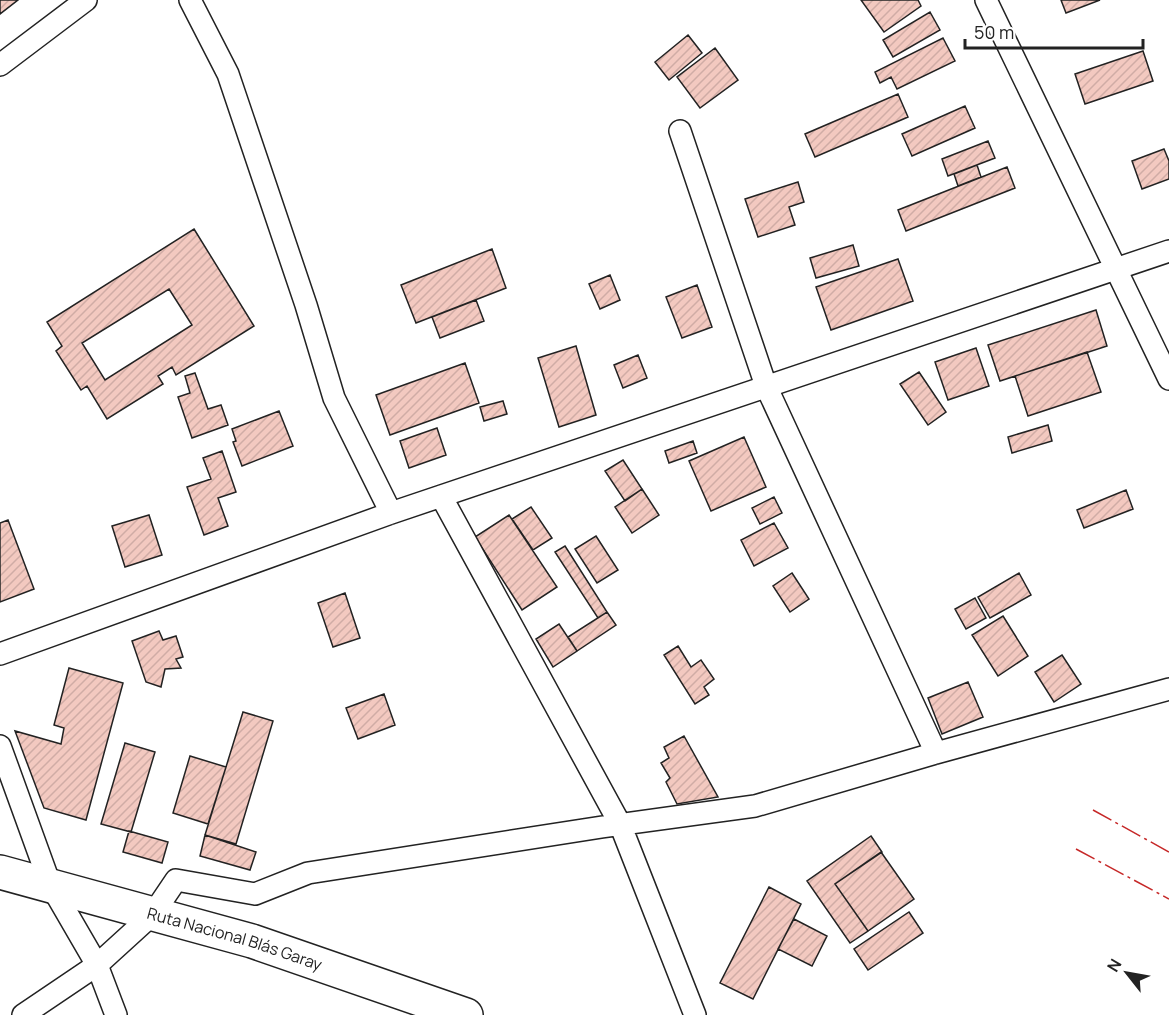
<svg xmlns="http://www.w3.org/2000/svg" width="1169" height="1015" font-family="Manrope,sans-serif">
  <defs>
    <pattern id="building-hatch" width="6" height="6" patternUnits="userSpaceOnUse" patternTransform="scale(1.5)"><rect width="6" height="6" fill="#f3c9c0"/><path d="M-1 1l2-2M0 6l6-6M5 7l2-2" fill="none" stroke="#d0aca5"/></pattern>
  </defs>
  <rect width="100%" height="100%" fill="#fff"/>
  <path fill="url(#building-hatch)" stroke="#222" stroke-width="1.5" fill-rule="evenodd" d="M0,0h18l-18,14z
    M861,0h57l3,6 -37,26z
    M1061,0h39l-34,13z
    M930,12l10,18 -47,27 -10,-17z
    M688,35l14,18 -33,27 -14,-18z
    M943,38l12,23 -58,28 -6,-12 -11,6 -5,-11z
    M715,48l23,32 -38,28 -23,-31z
    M1143,51l10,30 -68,23 -10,-30z
    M898,94l10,23 -93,40 -10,-23z
    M965,106l10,22 -63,28 -10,-22z
    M988,141l7,17 -47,18 -6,-17z
    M1164,149l5,12v18l-27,10 -10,-28z
    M977,165l4,12 -23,9 -4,-12z
    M1007,167l8,21 -109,43 -8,-21z
    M798,182l6,20 -15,5 6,18 -37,12 -13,-38z
    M194,229l60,97 -78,49 -4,-8 -14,9 5,8 -56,35 -20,-33 -6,4 -25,-39 6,-5 -15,-24zM169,289l23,36 -87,55 -23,-37z
    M853,245l6,21 -43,12 -6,-20z
    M492,249l14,39 -90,35 -15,-38z
    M898,259l15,42 -82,29 -15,-43z
    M610,275l10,25 -20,9 -11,-25z
    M697,285l15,42 -30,11 -16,-41z
    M476,300l8,21 -44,17 -8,-21z
    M1096,310l11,36 -107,35 -12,-36z
    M576,346l20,69 -37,12 -21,-69z
    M976,348l13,38 -41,14 -13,-38z
    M1087,352l14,40 -73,24 -13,-40z
    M638,355l9,23 -24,10 -9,-23z
    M465,363l14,40 -89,32 -14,-40z
    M919,372l27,40 -18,13 -28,-41z
    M195,373l13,36 13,-4 7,20 -36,13 -14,-41 12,-4 -5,-17z
    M503,401l4,13 -23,7 -4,-14z
    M279,411l14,35 -51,20 -9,-24 3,-1 -4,-12z
    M1048,425l4,16 -40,12 -4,-16z
    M437,428l9,27 -37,13 -9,-27z
    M744,437l22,50 -55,24 -22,-50z
    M693,441l4,12 -28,10 -4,-12z
    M222,451l14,41 -18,6 10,28 -24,9 -17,-48 24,-8 -8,-21z
    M623,460l19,29 -17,12 -20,-30z
    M642,489l17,26 -27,18 -17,-26z
    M1126,490l7,19 -49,19 -7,-18z
    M774,497l8,16 -22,11 -8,-16z
    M531,507l21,31 -19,12 -21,-31z
    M149,515l13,40 -37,12 -13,-41z
    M509,515l48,72 -35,23 -47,-73z
    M8,520l26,69 -34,13v-79z
    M774,523l14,25 -34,18 -13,-26z
    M596,536l22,34 -21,13 -22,-34z
    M565,546l42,66 -9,6 -43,-66z
    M792,573l17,26 -19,13 -17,-26z
    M1019,573l12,22 -41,23 -12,-21z
    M345,593l15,45 -27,9 -15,-44z
    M975,598l11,20 -20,11 -11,-20z
    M607,612l9,13 -39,26 -9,-14z
    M1003,616l25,40 -30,20 -26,-41z
    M559,624l18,27 -24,16 -17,-28z
    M159,631l4,9 13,-4 7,21 -7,2 5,9 -16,1 -4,18 -15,-5 -14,-41z
    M678,646l13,21 10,-7 13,19 -10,8 5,8 -14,9 -31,-49z
    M1062,655l19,29 -27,18 -19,-30z
    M69,668l54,15 -37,137 -42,-12 -29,-77 46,13 3,-16 -10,-3z
    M968,682l15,35 -41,17 -14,-36z
    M384,694l11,31 -37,14 -12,-31z
    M243,712l30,9 -37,123 -31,-9z
    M684,736l34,61 -41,7 -11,-22 4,-4 -9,-15 8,-5 -5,-11z
    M125,743l30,9 -24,80 -30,-8z
    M190,756l36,11 -18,57 -35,-11z
    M129,831l39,11 -6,21 -39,-11z
    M205,835l51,17 -6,18 -50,-14z
    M871,836l11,16 -47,32 33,47 -18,12 -43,-62z
    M881,852l33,47 -46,32 -33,-47z
    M769,887l32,17 -48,95 -33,-16z
    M909,912l14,21 -55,37 -14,-21z
    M794,919l33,17 -15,30 -34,-17z"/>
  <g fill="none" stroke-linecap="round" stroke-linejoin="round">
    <defs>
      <path id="minor" d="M190,0l38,74 78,231 28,93 57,115
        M986,0l183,379
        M0,65l86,-65
        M680,131l86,255 170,367
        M441,496l179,328 75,191
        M0,654l391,-141 778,-262
        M0,746l50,138 47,81 19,50
        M23,1015l74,-50 56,-51 23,-34 79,14 53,-21 294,-46 153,-21 181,-53 233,-64"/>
      <g id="trunk">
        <path id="s1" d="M0,872l252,69 214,74"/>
      </g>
    </defs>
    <use href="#minor" stroke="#222" stroke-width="24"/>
    <use href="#trunk" stroke="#222" stroke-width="36"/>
    <use href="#minor" stroke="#fff" stroke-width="21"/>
    <use href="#trunk" stroke="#fff" stroke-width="33"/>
    <path stroke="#c62828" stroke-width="1.5" stroke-dasharray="21 4.5 3 4.5" stroke-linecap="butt" d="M1093,810l76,42
      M1076,849l93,50"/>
  </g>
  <g text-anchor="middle" stroke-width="4.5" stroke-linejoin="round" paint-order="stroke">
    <g font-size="16" fill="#222" stroke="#fff">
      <text dy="6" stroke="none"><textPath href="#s1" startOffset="244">Ruta Nacional Blás Garay</textPath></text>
    </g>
  </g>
  <g transform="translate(1127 973) rotate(301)" stroke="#ffffff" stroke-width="4.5" paint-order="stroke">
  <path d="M0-4.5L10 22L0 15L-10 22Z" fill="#222222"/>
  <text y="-9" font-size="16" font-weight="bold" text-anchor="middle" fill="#222222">N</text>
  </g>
  <path d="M965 39v9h178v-9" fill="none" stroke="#222222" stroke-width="3"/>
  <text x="974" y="39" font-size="18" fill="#222222" stroke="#ffffff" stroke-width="4.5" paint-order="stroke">50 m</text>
</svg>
